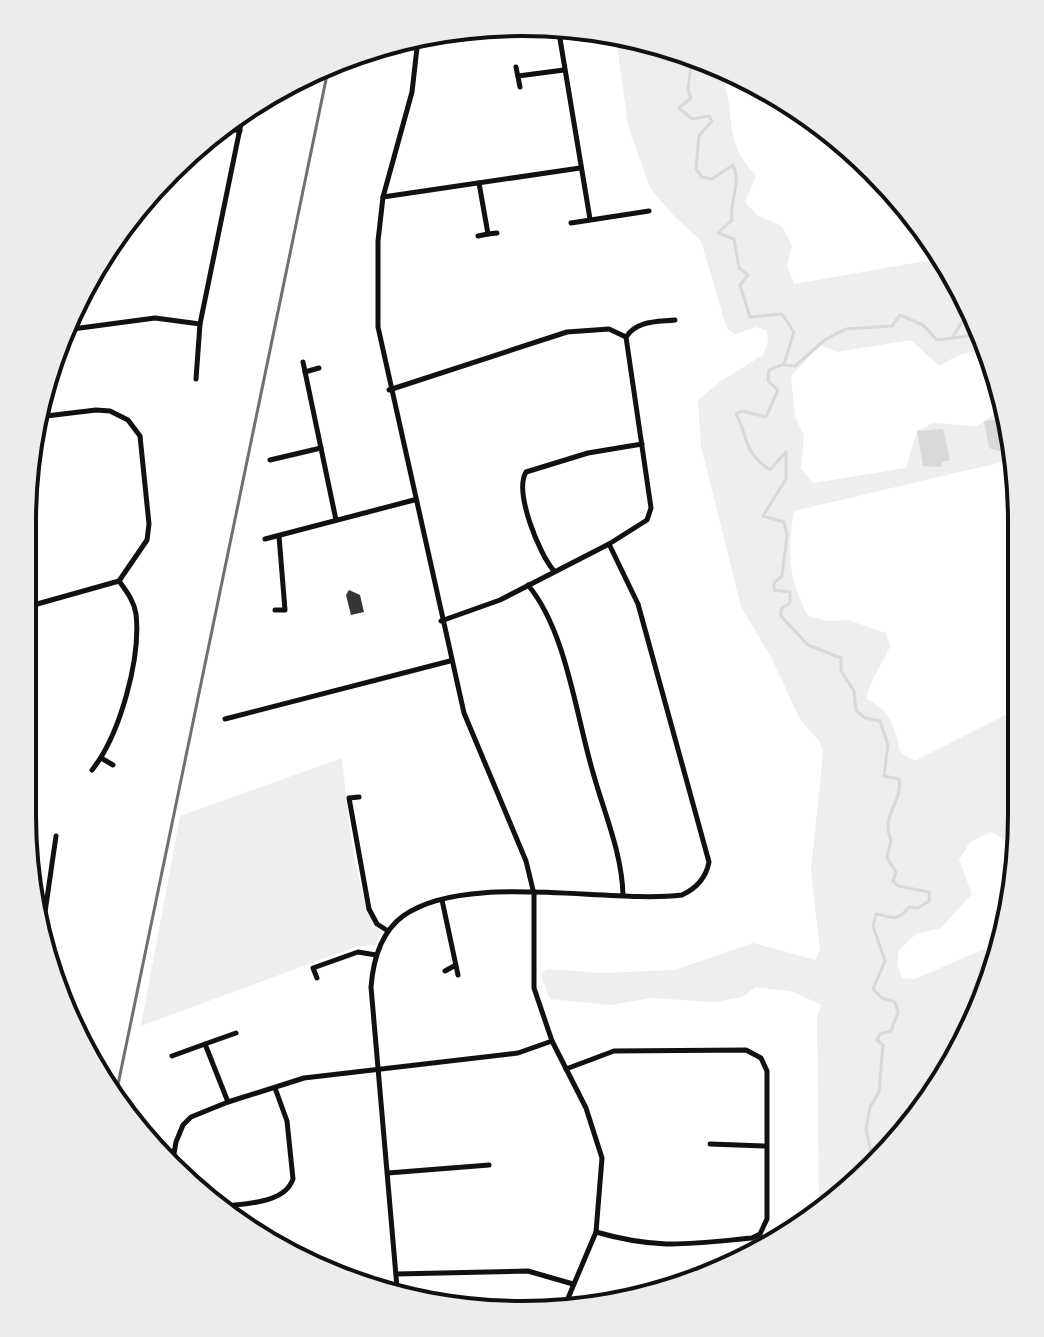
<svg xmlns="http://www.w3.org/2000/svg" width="1044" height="1337" font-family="Lato,sans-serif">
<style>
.green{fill:#eee}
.water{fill:#d9d9d9}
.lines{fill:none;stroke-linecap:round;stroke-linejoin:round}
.stream{stroke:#d9d9d9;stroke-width:3}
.building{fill:#353535}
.minor{stroke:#111;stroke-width:5}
.rail{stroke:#707070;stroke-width:3}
.rim{fill:none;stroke:#111;stroke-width:4}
</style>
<rect width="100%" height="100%" fill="#fff"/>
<g class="green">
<path d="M 616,37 L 651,39 L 720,73 C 739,112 719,138 756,175 L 745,202 L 757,215 L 782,226 L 792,246 L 787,267 L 794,284 L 943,258 L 955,272 L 977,320 L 971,326 L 979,324 L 993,357 C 972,346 958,355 939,366 L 911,340 L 837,352 L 820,345 L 791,376 L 795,417 L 804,435 L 801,468 L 813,483 L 906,468 L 917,431 L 933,423 L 977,426 L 994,414 L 1007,417 L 1015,459 L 794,511 C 787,554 788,577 808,616 L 828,621 L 848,620 L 886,633 L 890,646 C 884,663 868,681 867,699 C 891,711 895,727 900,752 L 915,761 L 1013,711 L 1016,715 L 1014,846 L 992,832 L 970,842 L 959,860 L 972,894 L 941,928 L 916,934 L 899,950 L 897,964 L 902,978 L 915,979 L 1000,942 L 937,1093 L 875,1169 L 819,1212 L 817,1018 L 821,1005 L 794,992 L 756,987 L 742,997 L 715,1002 L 651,998 L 611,1005 L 550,999 L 540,974 L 548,969 L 601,973 L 675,970 L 753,943 L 815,960 L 820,949 L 811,871 L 823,753 L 820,742 L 800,719 L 771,657 L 741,607 L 701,446 L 698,400 L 721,381 L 763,355 L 768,342 L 767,331 L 756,327 L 736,334 L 727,329 L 701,241 L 673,215 L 650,188 L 628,126 Z"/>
<path d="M 342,758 C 347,801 354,901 381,932 L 376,945 L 355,947 L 141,1026 L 180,816 Z"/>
</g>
<g class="water">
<path d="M 1007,419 L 1013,448 L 998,451 L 989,448 L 984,421 Z"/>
<path d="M 943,429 L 950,460 L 942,462 L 942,467 L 923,466 L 917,431 Z"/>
</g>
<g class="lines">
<g class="stream">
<path d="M 664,46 L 676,59 L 691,65 L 688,90 L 691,98 L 679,108 L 692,119 L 709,116 L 712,121 L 699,136 L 696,169 L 702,177 L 712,179 L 733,165 C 742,184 729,200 732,220 L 718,233 L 734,239 L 739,268 L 748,275 L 740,285 L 750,317 L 782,314 L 794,332 L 784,364 L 769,370 L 768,381 L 778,390 L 766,417 L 742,411 L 736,414 C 750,440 741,449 770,470 L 786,452 L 786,479 L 763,516 L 784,522 L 787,535 L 782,576 L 774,583 L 774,590 L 790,592 L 790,603 L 781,609 L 781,616 L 808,645 L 841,658 L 841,671 L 854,691 L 856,710 L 865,718 L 880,721 L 888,745 L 884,776 L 899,779 C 903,802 880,816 891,840 L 887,858 L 896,872 L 893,881 L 898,886 L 929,892 L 929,901 L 918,908 L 909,907 C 896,923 893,917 876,914 L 873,926 L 885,961 L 873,989 L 882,998 L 895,1002 L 898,1012 L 891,1031 L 880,1034 L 877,1040 L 883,1045 L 879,1092 L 870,1107 L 866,1129 L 872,1157 L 879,1164"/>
<path d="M 971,308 L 952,338 L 983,334"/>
<path d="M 784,365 L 795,366 L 826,339 L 846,329 L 892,326 L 900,315 L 923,325 L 937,340 L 952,338"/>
</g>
</g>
<path class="building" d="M 349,590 L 360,595 L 364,612 L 351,615 L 346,595 Z"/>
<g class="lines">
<g class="minor">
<path d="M 559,33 L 590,219"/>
<path d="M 418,39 L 412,92 L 383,197 L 378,241 L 378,327 L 464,713 L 526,861 L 534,894 L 534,988 L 552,1041 L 586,1108 L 602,1158 L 596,1232 L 563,1310"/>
<path d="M 516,67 L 520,87"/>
<path d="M 518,76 L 564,70"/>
<path d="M 227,128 L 240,131"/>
<path d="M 479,183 L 488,234 L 497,233"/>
<path d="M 383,197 L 580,168"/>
<path d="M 571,223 L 649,211"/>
<path d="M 478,236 L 488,234"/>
<path d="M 65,330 L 155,318 L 200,324 L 243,114"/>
<path d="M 626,337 C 637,320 657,322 675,320"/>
<path d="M 303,362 L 336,520"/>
<path d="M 305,372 L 319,368"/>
<path d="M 196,379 L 200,324"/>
<path d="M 389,390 L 567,332 L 609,329 L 626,337 L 651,508 L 647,520 L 609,544 L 500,600 L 441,621"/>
<path d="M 270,460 L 321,448"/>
<path d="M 265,539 L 414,500"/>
<path d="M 554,571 C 539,554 514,492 526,472 L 588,453 L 642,444"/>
<path d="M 528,585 C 567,632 576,717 594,776 C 605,815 622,854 623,895"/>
<path d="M 23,608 L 119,581 L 147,540 L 149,524 L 140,436 L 128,420 L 110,411 L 96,410 L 38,417"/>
<path d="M 275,610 L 285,610 L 279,536"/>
<path d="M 225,719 L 450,661"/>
<path d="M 101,758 L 113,765"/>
<path d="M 92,770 C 120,735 141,658 136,614 C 134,601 127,592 119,581"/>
<path d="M 359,797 L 349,798 L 369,909 L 377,924 L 388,931"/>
<path d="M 442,900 L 458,975"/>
<path d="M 40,947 L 56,836"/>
<path d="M 445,971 L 454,966"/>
<path d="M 317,978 L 313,968 L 358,952 L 376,955"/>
<path d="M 205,1044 L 236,1033"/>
<path d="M 172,1056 L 205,1044 L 228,1102"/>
<path d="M 566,1069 L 614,1051 L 746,1050 L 761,1058 L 767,1071 L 767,1219 L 760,1234 L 752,1238 C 689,1244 658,1250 596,1232"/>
<path d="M 710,1144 L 765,1146"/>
<path d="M 171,1171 L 176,1142 L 183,1125 L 191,1117 L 228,1102 L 304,1078 L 518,1053 L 552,1041"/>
<path d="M 388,1173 L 489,1165"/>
<path d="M 219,1207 C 243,1203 284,1205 293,1179 L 287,1121 L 275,1088"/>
<path d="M 396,1274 L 528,1271 L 573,1284"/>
<path d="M 398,1299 L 371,987 C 373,961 380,933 403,916 C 465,871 607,904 682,895 C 697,888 706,878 709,862 L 638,604 L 609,544"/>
</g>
<path class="rail" d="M 115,1099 L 328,70"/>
</g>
<path d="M0 0H1044V1337H0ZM522 36H522A486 486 0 0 1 1008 522V815A486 486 0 0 1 522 1301H522A486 486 0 0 1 36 815V522A486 486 0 0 1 522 36Z" fill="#ececec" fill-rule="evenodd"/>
<path class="rim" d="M522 36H522A486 486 0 0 1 1008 522V815A486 486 0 0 1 522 1301H522A486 486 0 0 1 36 815V522A486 486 0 0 1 522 36Z"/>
</svg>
